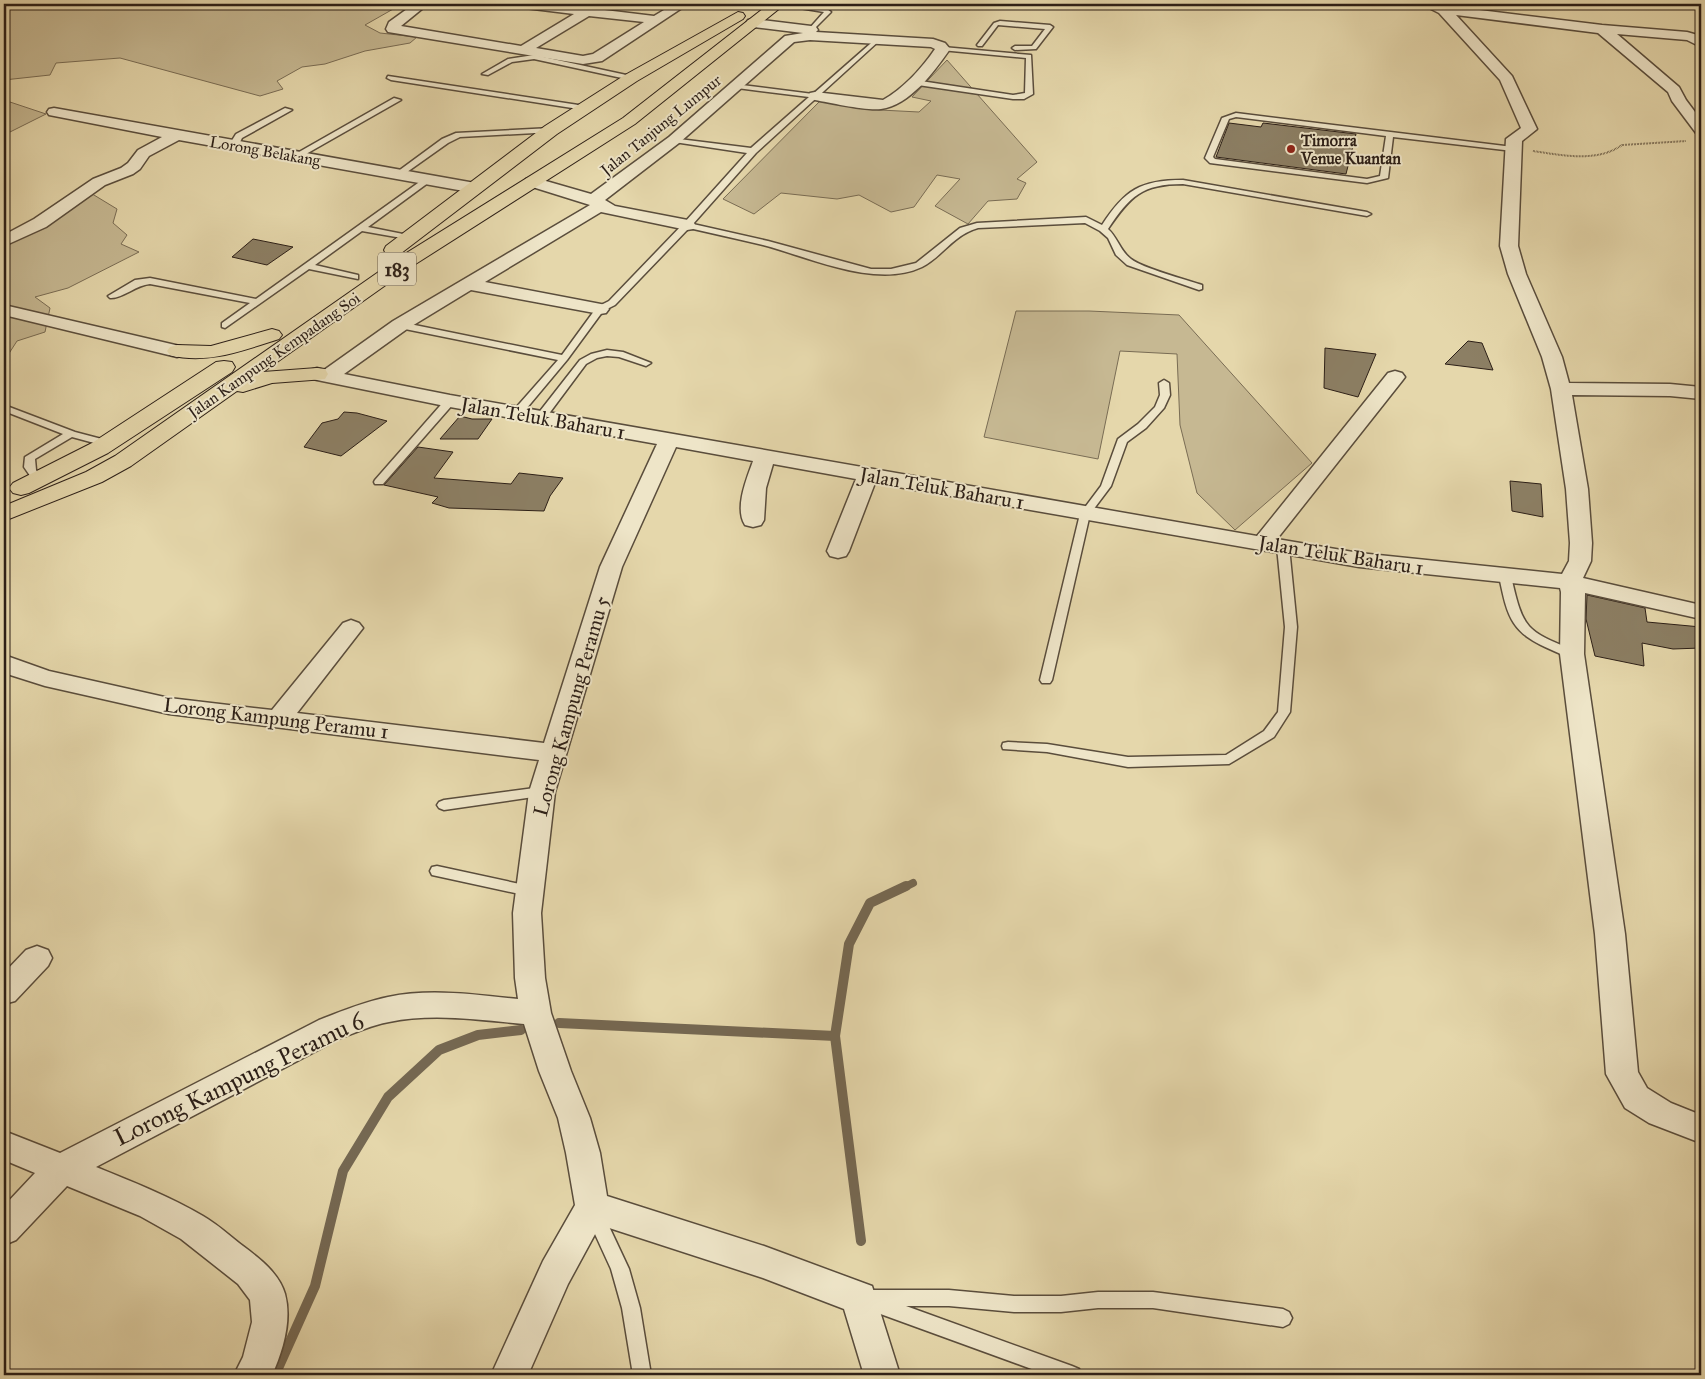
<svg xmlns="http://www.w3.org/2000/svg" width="1705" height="1379" font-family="'IM FELL Great Primer',serif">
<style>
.green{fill:#c6b892;stroke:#796c54}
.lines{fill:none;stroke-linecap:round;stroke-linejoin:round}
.stream-far1{stroke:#756852;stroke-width:8}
.stream{stroke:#756852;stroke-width:10}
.building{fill:#8c7f64;stroke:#2c1f17}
.service-casing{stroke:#5a4d3c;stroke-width:3}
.minor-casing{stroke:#5a4d3c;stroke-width:3}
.trunk-casing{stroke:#2c1f17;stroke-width:2}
.path{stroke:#2c1f17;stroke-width:2;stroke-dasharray:0.5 1;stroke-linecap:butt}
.service{fill:#eee5c8;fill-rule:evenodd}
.minor{fill:#eee5c8;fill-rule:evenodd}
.trunk{fill:#e5d7ab;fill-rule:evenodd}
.poi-dot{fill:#8f2418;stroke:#eee5c8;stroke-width:2}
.labels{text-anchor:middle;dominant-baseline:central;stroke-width:4;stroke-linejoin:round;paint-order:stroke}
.far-street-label{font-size:16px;fill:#2c1f17;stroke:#eee5c8}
.far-poi-label{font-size:16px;font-weight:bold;fill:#2c1f17;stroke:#eee5c8;text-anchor:start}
.shield{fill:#eee5c8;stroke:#665a4c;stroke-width:1}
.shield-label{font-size:19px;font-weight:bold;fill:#2c1f17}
.street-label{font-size:20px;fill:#2c1f17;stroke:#eee5c8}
.near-street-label{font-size:24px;fill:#2c1f17;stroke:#eee5c8}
</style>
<rect width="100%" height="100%" fill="#e5d7ab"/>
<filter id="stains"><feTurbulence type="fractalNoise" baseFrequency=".004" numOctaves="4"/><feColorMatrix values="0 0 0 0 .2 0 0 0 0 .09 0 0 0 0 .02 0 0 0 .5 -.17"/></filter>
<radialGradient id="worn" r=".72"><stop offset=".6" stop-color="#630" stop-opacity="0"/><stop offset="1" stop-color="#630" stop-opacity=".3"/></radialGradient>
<g class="green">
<path d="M 4,4 L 402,4 L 365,25 L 380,33 L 417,37 L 410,43 L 365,51 L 325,64 L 302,67 L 277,81 L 283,89 L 260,96 L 120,58 L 56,63 L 50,75 L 4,80 Z"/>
<path d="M 947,60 L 1037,162 L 1017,179 L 1026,183 L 1017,199 L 988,201 L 968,224 L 935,206 L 960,179 L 937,175 L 914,207 L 891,212 L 859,195 L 837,199 L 781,193 L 754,214 L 723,199 L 820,101 L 880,110 L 919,112 L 931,101 L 912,97 Z"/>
<path d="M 4,100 L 46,114 L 4,135 Z"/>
<path d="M 89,192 L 117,209 L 113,223 L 127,235 L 121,244 L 139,252 L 68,288 L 35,297 L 50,308 L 45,332 L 17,341 L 8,355 L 4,356 L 4,244 Z"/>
<path d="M 1016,311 L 1089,311 L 1179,315 L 1312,463 L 1235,530 L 1197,493 L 1180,425 L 1177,354 L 1120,351 L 1098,459 L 984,437 Z"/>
</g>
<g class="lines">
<path class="stream-far1" d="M 903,888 L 913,883"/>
<g class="stream">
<path d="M 559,1023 L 835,1036"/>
<path d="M 861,1241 L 835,1036 L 849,944 L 870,903 L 906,886"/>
<path d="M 275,1375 L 315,1286 L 343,1171 L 388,1097 L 439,1050 L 478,1035 L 521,1030"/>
</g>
</g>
<g class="building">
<path d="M 1229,123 L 1261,127 L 1263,123 L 1356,134 L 1346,174 L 1216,157 Z"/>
<path d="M 253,239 L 293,247 L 267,265 L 232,257 Z"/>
<path d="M 1468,341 L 1482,343 L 1493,370 L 1445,364 Z"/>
<path d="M 1325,348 L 1376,354 L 1358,397 L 1324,388 Z"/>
<path d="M 344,412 L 357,413 L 387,421 L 341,456 L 304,447 L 322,423 L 338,419 Z"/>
<path d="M 460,416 L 472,419 L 492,419 L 478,439 L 440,439 Z"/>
<path d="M 418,447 L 453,452 L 434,478 L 511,484 L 519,473 L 563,478 L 550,496 L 544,511 L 449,508 L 432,503 L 438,497 L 384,485 Z"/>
<path d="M 1510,481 L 1541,484 L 1543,517 L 1512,511 Z"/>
<path d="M 1587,595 L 1645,608 L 1647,622 L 1701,627 L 1701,648 L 1673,649 L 1642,643 L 1644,666 L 1595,656 L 1586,619 Z"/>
</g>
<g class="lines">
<defs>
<g id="service">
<path d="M 597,4 L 605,4 L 590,12 L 585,11 Z"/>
<path d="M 775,4 C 786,3 824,4 831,12 L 811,32 L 808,30 L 824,12 Z"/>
<path d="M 1000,21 L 1050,25 L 1053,27 L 1036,49 L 1015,50 L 1012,48 L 1015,46 L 1032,46 L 1045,29 L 998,25 L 982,46 L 978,46 L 977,45 L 994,23 Z"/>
<path d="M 878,37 L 880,38 L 880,40 L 756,153 L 693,224 L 768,241 L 871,269 L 891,269 L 916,263 L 960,228 L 977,223 L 1086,217 L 1102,225 C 1125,190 1140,180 1183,180 L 1367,212 L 1371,214 L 1367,216 L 1183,184 C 1142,184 1130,196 1108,229 C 1118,238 1120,251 1131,259 C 1142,268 1187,280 1202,285 L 1202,289 L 1199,290 L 1127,265 L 1116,255 L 1108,238 L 1100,231 L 1085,223 L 978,228 C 953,235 942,257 922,267 C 876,289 809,257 763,245 C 739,239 714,234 689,228 L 615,305 L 603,311 L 567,360 L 521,415 L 517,416 L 512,413 L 513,411 L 558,360 L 400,328 L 395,325 L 400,322 L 562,355 L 597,307 L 609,301 L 684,223 L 747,153 L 674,142 L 671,142 L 671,138 L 751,148 L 809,97 L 737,88 L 734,88 L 734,84 L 813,94 Z"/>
<path d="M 943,47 L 1031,55 L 1033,94 L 1024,99 L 1013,99 L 911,84 L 910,82 L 914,80 L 1013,95 L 1025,93 L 1026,58 L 941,50 L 940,49 Z"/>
<path d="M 534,55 L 631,76 L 635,78 L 631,80 L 534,59 L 512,62 L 488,75 L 482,74 L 508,59 Z"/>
<path d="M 388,76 L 585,106 L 589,108 L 585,110 L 391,80 L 387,78 Z"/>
<path d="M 394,98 L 401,100 L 299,158 L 292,156 Z"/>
<path d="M 285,108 L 292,110 L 242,138 L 237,148 L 231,148 L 231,142 L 236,134 Z"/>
<path d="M 1236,113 L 1513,147 L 1517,149 L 1513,151 L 1393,137 L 1388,178 L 1367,183 L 1210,163 L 1205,158 L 1222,118 ZM 1236,117 L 1386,136 L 1380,176 L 1367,179 L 1215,159 L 1213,157 L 1229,119 Z"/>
<path d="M 551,128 L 555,130 L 554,132 L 460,137 L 448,143 L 400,177 L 393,175 L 442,139 L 456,133 Z"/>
<path d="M 425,178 L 432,180 L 368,227 L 413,236 L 413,240 L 362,231 L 315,265 L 358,275 L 358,279 L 309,269 L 225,328 L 222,327 L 222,323 L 250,303 L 150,284 C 136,285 122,299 110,298 L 108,296 L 135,280 L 150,278 L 256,299 Z"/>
<path d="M 607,350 L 623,352 L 651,363 L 646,366 L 619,357 L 607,356 L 597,358 L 586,364 L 545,419 L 537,419 L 537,415 L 580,360 L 591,354 Z"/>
<path d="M 1164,380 L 1169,383 L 1170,395 L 1164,408 L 1146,428 L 1127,442 L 1111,486 L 1090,514 L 1052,680 L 1050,683 L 1042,683 L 1040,680 L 1080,514 L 1101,486 L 1118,439 L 1138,424 L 1155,407 L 1160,395 L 1159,383 Z"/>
<path d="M 450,398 L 455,401 L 454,403 L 383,484 L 375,484 L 374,482 L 375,480 L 446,399 Z"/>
<path d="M 4,405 L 75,432 L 113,442 L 114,444 L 109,447 L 72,437 L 35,459 L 36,470 L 44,481 L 39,484 L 35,483 L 24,467 L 25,457 L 63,434 L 4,411 Z"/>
<path d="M 1283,544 L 1289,547 L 1297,627 L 1290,712 L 1274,737 L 1229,764 L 1128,767 L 1047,752 L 1003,749 L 1002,746 L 1003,743 L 1008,742 L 1047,744 L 1128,757 L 1226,755 L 1264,731 L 1278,712 L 1285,627 L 1277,547 Z"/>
<path d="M 1505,573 L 1511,576 C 1523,630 1526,631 1576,651 L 1578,654 L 1576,657 C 1569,659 1561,654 1554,651 C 1511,633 1508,619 1499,576 Z"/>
<path d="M 542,787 L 547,789 L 549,792 L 547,795 L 444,810 L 439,808 L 437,805 L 439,802 L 444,800 Z"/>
<path d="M 437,866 L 529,886 L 534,887 L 536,891 L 534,895 L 529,896 L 432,875 L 430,871 L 432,867 Z"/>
<path d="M 593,1202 L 599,1205 L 629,1269 L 640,1308 L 651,1375 L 633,1375 L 622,1308 L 611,1269 L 584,1210 L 587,1205 Z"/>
<path d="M 859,1290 L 949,1290 L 1014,1296 L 1061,1296 L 1098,1292 L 1153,1292 L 1283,1309 L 1289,1312 L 1292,1318 L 1289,1324 L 1283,1327 L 1153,1308 L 1098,1308 L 1061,1312 L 1014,1312 L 949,1306 L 906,1306 L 1072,1366 L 1079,1369 L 1081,1375 L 1048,1375 L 853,1304 L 850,1298 L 853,1292 Z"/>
</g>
<g id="minor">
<path d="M 414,4 L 428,4 L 401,26 L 521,46 L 574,14 L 525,8 L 520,7 L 519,4 L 555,4 L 654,16 L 674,4 L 688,4 L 602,61 L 583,64 L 388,32 L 386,29 L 389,22 ZM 589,16 L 644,22 L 593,54 L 583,56 L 536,48 Z"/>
<path d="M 1426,4 L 1442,4 L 1447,6 L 1602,25 L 1687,32 L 1701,36 L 1701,47 L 1687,40 L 1617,34 L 1679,87 L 1686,100 L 1701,120 L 1701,135 L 1696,133 L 1672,101 L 1668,92 L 1598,33 L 1456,15 L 1512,76 L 1537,129 L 1522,141 L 1518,246 L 1526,274 L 1562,357 L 1569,383 L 1670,384 L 1701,387 L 1701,399 L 1670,396 L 1572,395 L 1588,489 L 1592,543 L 1591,561 L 1583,578 L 1701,605 L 1701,619 L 1585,593 L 1584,654 L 1625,934 L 1638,1072 L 1647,1088 L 1671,1103 L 1701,1115 L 1701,1143 L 1649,1123 L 1625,1108 L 1606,1074 L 1595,934 L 1560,654 L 1561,592 L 1560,588 L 1359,567 L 875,483 L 849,551 L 846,556 L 838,558 L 830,556 L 827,551 L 856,479 L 773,464 L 766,488 L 764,520 L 761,525 L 753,527 L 745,525 C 734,508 747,478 753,461 L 676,447 L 622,567 L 555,792 L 541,913 L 545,978 L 551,1013 L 571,1071 L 590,1118 L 600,1153 L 607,1196 L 764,1246 L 872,1286 L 900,1375 L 864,1375 L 844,1309 L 763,1278 L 600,1225 L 568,1284 L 528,1375 L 491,1375 L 543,1261 L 575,1205 L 566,1153 L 558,1118 L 539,1071 L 524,1024 C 480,1020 433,1013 389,1022 C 372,1025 357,1032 341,1038 L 96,1167 C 133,1182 169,1196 203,1216 C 217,1224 230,1236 243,1246 C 259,1258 279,1273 285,1294 C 292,1320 283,1351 272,1375 L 234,1375 L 243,1357 L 252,1322 L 250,1300 L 238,1284 L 181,1239 L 140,1216 L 67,1186 L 16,1240 L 4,1245 L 4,1206 L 35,1173 L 4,1160 L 4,1131 L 60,1153 L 319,1020 C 342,1011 364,1002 388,997 C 431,988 476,995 518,999 L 515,978 L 513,913 L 529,792 L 539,760 L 169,714 L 45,686 L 4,673 L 4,655 L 49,671 L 169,698 L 272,710 L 343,623 L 351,620 L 359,623 L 363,628 L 297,713 L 544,743 L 600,567 L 657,444 L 450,407 L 317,380 L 310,378 L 307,374 L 310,370 L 317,368 L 324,370 L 393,321 L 590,205 L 526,185 L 524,182 L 526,179 L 532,177 L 591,194 L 669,137 L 785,36 L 803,33 L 753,27 L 748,26 L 746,23 L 748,20 L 753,19 L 811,26 L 816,27 L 818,30 L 816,32 L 933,39 L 945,43 L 950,49 C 934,72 910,105 881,109 C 867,111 831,103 815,100 L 810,99 L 808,96 L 810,93 L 815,92 L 883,100 C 904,88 922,68 935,49 L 931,47 L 810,40 L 794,42 L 679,143 L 605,200 L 615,206 L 693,221 L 695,225 L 693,229 L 687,230 L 601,212 L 485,282 L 606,305 L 609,309 L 606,313 L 600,314 L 471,290 L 407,329 L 344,374 L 450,395 L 1257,536 L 1388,373 L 1395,371 L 1402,373 L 1405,377 L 1402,381 L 1277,539 L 1359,553 L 1562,574 L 1569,561 L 1570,543 L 1566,489 L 1551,389 L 1542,357 L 1508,274 L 1500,246 L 1506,139 L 1521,128 L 1500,80 L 1439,13 L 1427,7 Z"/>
<path d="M 54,108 L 475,183 L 481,185 L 483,188 L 481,191 L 475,193 L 179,140 L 149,156 L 140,169 L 133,174 L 105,185 L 46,227 L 4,246 L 4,235 L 34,219 L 93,179 L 121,168 L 128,163 L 138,150 L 162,137 L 49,115 L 47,112 L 49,109 Z"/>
<path d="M 4,305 L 184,347 L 187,351 L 184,355 L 177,357 L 4,315 Z"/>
<path d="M 37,946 L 48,950 L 52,958 L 48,966 L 15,1001 L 4,1004 L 4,973 L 26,950 Z"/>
</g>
<g id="trunk">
<path d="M 769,4 L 785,4 L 635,124 L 414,265 L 263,372 L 317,368 L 325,369 L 328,374 L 325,379 L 272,383 L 243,392 L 237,391 L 131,466 L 102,482 L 4,521 L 4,506 L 86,472 L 115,456 L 400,257 L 623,118 Z"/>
<path d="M 738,12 L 743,13 L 745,16 L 743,19 L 637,81 L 557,134 L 400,254 L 393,256 L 386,254 L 384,250 L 386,246 L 545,126 L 625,75 Z"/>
<path d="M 272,329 L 279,331 L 282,335 L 279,339 C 244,350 207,365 170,355 L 167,351 L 170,347 L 177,345 L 211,346 Z"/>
<path d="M 224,361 L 232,362 L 235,367 L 232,372 L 108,453 L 29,493 L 21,495 L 13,493 L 9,488 L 13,483 L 92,443 L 216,362 Z"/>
</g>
</defs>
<use href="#service" class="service-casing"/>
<use href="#minor" class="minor-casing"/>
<use href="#trunk" class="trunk-casing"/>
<path class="path" d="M 1533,151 C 1561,155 1597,163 1622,145 L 1686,141"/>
<use href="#service" class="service"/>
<use href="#minor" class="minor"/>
<use href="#trunk" class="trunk"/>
</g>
<circle class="poi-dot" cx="1291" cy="149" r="5"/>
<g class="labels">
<g class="far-street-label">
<text transform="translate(661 125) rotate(-39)">Jalan Tanjung Lumpur</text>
<text transform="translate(265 151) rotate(10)">Lorong Belakang</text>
<text transform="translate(274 355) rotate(-35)">Jalan Kampung Kempadang Soi</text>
</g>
<g class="far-poi-label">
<text x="1301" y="140">Timorra<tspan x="1301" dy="18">Venue Kuantan</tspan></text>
</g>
<rect class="shield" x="378" y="252.5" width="38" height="33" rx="4"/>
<g class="shield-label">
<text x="397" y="269">183</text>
</g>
<g class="street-label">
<text transform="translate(543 418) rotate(10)">Jalan Teluk Baharu 1</text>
<text transform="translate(942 488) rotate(10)">Jalan Teluk Baharu 1</text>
<text transform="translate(1341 555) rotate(9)">Jalan Teluk Baharu 1</text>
<text transform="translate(571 706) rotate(-74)">Lorong Kampung Peramu 5</text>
<text transform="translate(276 718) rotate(7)">Lorong Kampung Peramu 1</text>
</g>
<g class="near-street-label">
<text transform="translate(239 1079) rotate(-26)">Lorong Kampung Peramu 6</text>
</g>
</g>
<rect width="1705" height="1379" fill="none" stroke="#e5d7ab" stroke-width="20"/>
<rect x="5" y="5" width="1695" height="1369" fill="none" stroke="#2c1f17" stroke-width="2.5"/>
<rect x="10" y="10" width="1685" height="1359" fill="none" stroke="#2c1f17"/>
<rect width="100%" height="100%" filter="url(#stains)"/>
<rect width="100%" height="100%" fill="url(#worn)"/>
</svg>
